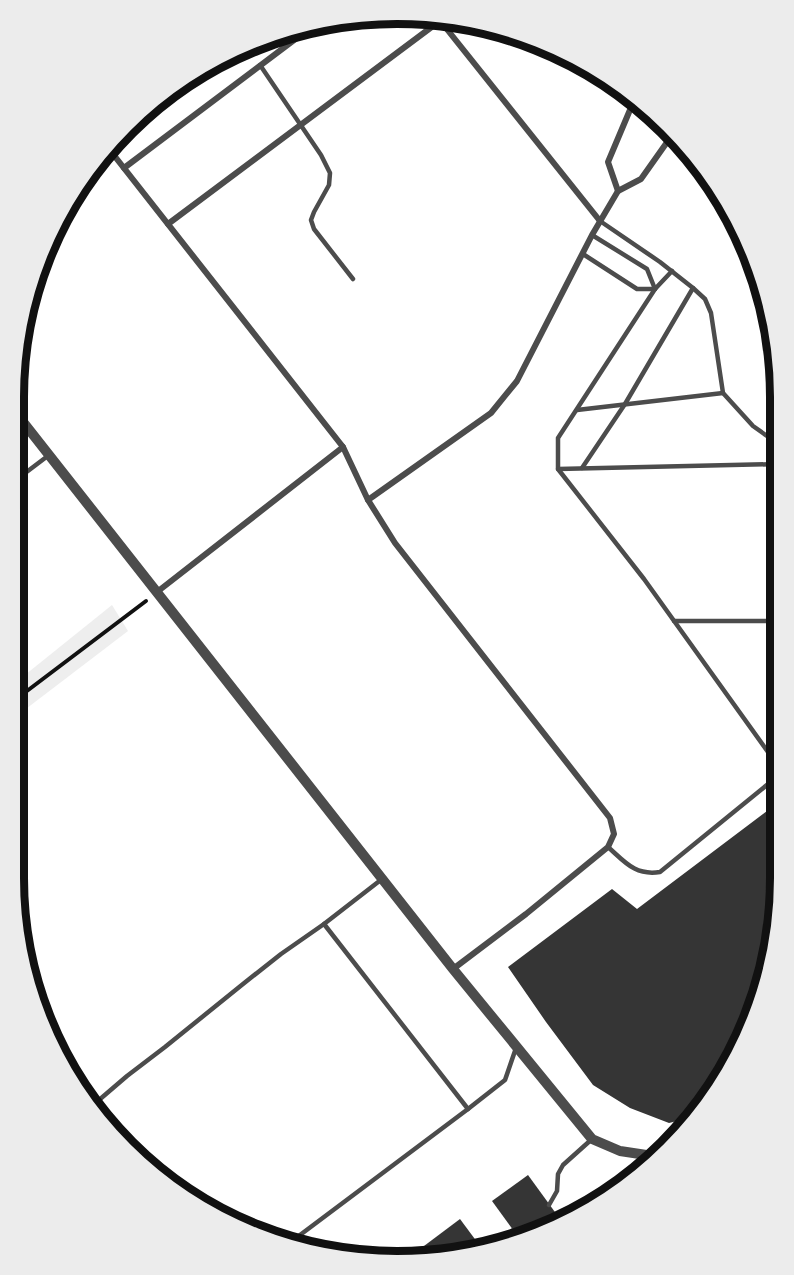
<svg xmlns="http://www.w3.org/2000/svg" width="794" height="1275" font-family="Raleway,sans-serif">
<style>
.green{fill:#eee}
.building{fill:#353535}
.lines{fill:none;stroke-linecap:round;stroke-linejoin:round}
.path{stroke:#111;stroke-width:4}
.service{stroke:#4c4c4c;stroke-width:4.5}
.minor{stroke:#4c4c4c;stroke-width:6}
.tertiary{stroke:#4c4c4c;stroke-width:10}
.rim{fill:none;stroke:#111;stroke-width:8}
</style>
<rect width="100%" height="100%" fill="#fff"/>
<path class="green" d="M 112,605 L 128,631 L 14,718 L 15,683 Z"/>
<g class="building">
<path d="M 775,805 L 778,808 L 777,928 L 751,1024 L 701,1112 L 697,1116 L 669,1123 L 630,1108 L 593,1085 L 546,1022 L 508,967 L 612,889 L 637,909 Z"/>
<path d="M 528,1175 L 560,1219 L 519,1238 L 492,1201 Z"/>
<path d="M 460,1219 L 483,1250 L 432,1257 L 424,1246 Z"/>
</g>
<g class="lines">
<path class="path" d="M 15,700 L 146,601"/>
<g class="service">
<path d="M 260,65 L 321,155 L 330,173 L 329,185 L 314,212 L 311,220 L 314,229 L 353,279"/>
<path d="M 600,221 L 660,262 L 693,288 L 705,299 L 711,313 L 723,393 L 753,426 L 767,436 L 779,439"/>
<path d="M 592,235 L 647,269 L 655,289"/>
<path d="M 583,254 L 637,289 L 655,289"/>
<path d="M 672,271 L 655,289 L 558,438 L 558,469 L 644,579 L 778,766"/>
<path d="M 577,410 L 723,393"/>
<path d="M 582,468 L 625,404 L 693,288"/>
<path d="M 558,469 L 779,464"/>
<path d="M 16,480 L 49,455"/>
<path d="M 674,621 L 779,621"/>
<path d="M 608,847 C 625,862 635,876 660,872 L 778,776"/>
<path d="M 92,1106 L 127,1076 L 165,1047 L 243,984 L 281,954 L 324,924 L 382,879"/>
<path d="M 468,1109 L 505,1080 L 516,1048"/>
<path d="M 549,1205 L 557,1191 L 558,1174 L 563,1165 L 592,1139"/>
<path d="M 288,1244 L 468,1109 L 324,924"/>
<path d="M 484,1250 L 513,1230"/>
</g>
<g class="minor">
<path d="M 442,23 L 600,221"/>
<path d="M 109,149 L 343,447 L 368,500 L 395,543 L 610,818 L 614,834 L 608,847 L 526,914 L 453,969"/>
<path d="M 124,168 L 306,31"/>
<path d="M 618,191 L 608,162 L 635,98"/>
<path d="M 168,224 L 437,23"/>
<path d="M 368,500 L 491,413 L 517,381 L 592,235 L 618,191 L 641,179 L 670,138"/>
<path d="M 157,592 L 343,447"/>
</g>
<path class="tertiary" d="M 16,413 L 453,969 L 592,1139 L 620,1151 L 653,1156"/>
</g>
<path d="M0 0H794V1275H0ZM397 24H397A373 373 0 0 1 770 397V878A373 373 0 0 1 397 1251H397A373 373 0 0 1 24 878V397A373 373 0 0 1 397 24Z" fill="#ececec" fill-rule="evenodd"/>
<path class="rim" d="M397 24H397A373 373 0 0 1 770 397V878A373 373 0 0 1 397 1251H397A373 373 0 0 1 24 878V397A373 373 0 0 1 397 24Z"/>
</svg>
